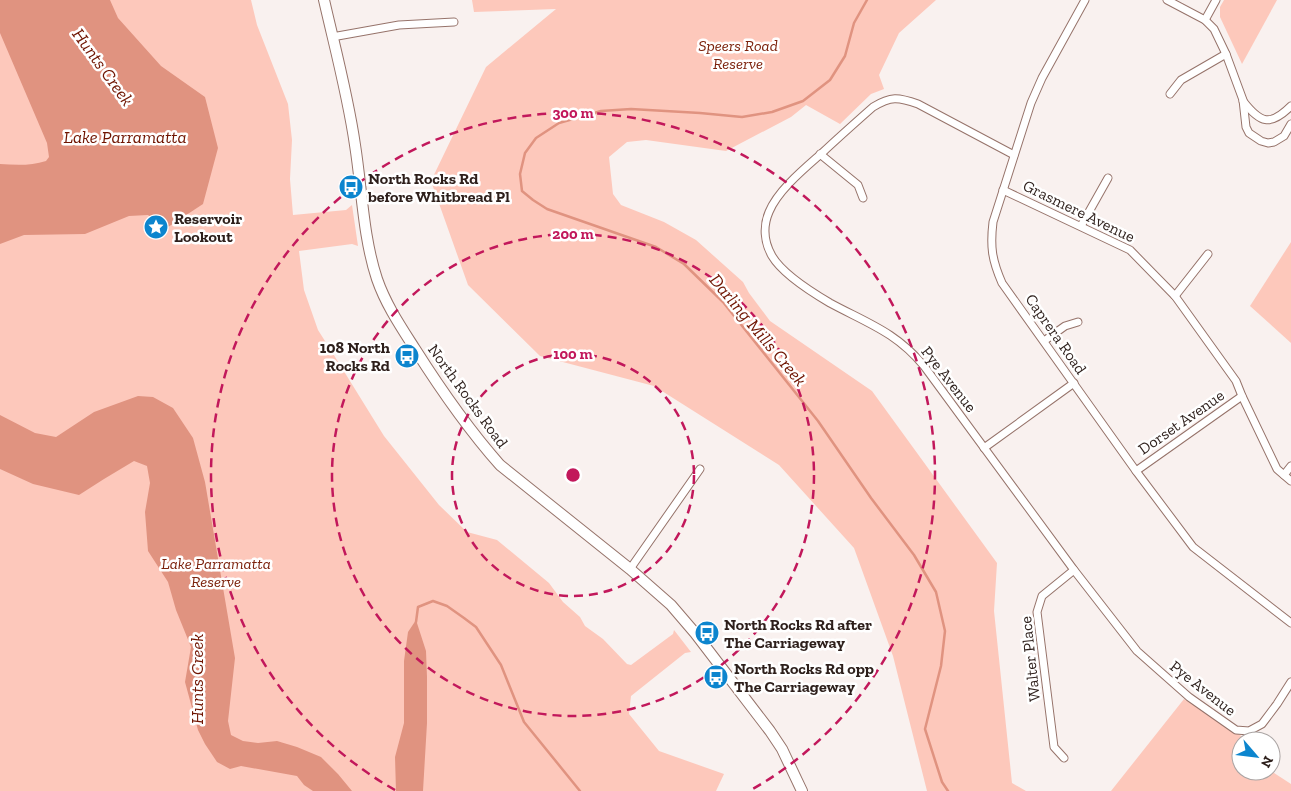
<svg xmlns="http://www.w3.org/2000/svg" width="1291" height="791" font-family="'Zilla Slab',serif">
<style>
.green{fill:#fdc8bb}
.water{fill:#e09380}
.lines{fill:none;stroke-linecap:round;stroke-linejoin:round}
.stream{stroke:#e09380;stroke-width:2.5}
.street-casing{stroke:#96736a;stroke-width:9}
.secondary-casing{stroke:#96736a;stroke-width:12}
.street{stroke:#fff;stroke-width:7}
.secondary{stroke:#fff;stroke-width:10}
.ring{fill:none;stroke:#c2185b;stroke-width:2.5;stroke-dasharray:9 6}
.labels{text-anchor:middle;dominant-baseline:central;stroke-width:5;stroke-linejoin:round;paint-order:stroke}
.park-label{font-size:16px;font-style:italic;fill:#7c220c;stroke:#fff}
.poi-label{font-size:16px;font-weight:bold;fill:#2d1f1b;stroke:#fff;text-anchor:start}
.street-label{font-size:16px;fill:#2d1f1b;stroke:#fff}
.water-label{font-size:18px;font-style:italic;fill:#6f1400;stroke:#fff}
.centre{fill:#c2185b;stroke:#fff;stroke-width:2.5}
.ring-label{font-size:15px;text-anchor:middle;font-weight:bold;fill:#c2185b;stroke:#fff;stroke-width:5;stroke-linejoin:round;paint-order:stroke}
</style>
<rect width="100%" height="100%" fill="#f9f1ef"/>
<g class="green">
<path d="M 0,0 L 251,0 L 257,25 L 288,104 L 292,140 L 290,179 L 293,215 L 346,210 L 352,205 L 358,246 L 352,244 L 299,251 L 304,290 L 318,330 L 332,352 L 384,436 L 439,505 L 467,532 L 497,540 L 549,583 L 563,602 L 580,617 L 585,626 L 603,639 L 627,664 L 631,665 L 673,634 L 674,630 L 691,652 L 685,653 L 631,696 L 629,714 L 659,751 L 724,774 L 716,791 L 0,791 Z"/>
<path d="M 472,0 L 936,0 L 899,33 L 879,75 L 884,89 L 871,94 L 840,124 L 806,105 L 791,117 L 726,151 L 646,140 L 627,142 L 609,157 L 613,194 L 621,205 L 664,222 L 696,240 L 743,282 L 749,293 L 770,321 L 872,391 L 997,563 L 994,611 L 1012,783 L 1026,791 L 927,791 L 893,656 L 854,548 L 779,465 L 654,386 L 540,356 L 468,285 L 431,181 L 486,67 L 556,9 L 474,12 Z"/>
<path d="M 1224,0 L 1277,0 L 1242,64 L 1220,17 L 1220,7 Z"/>
<path d="M 1291,242 L 1291,343 L 1250,306 Z"/>
<path d="M 1184,699 L 1246,739 L 1246,741 L 1241,741 L 1241,771 L 1271,771 L 1291,784 L 1291,791 L 1111,791 Z"/>
</g>
<g class="water">
<path d="M 0,0 L 110,0 L 118,18 L 161,66 L 205,97 L 218,148 L 203,204 L 165,229 L 148,215 L 129,216 L 85,234 L 24,235 L 0,244 L 0,164 C 15,165 31,166 46,161 L 49,157 L 47,143 L 0,33 Z"/>
<path d="M 138,396 L 153,397 L 173,408 L 193,438 L 205,482 L 235,658 L 228,721 L 231,735 L 243,741 L 258,743 L 277,741 L 297,747 L 321,757 L 338,774 L 352,791 L 313,791 L 304,785 L 297,776 L 241,766 L 230,769 L 217,762 L 205,744 L 198,730 L 185,682 L 191,647 L 176,610 L 168,582 L 148,551 L 145,512 L 150,483 L 147,466 L 134,461 L 104,479 L 79,495 L 33,484 L 0,469 L 0,415 L 35,433 L 56,437 L 94,412 Z"/>
<path d="M 416,620 L 426,651 L 427,677 L 427,723 L 423,791 L 396,791 L 395,757 L 404,723 L 404,661 L 408,632 Z"/>
</g>
<g class="lines">
<g class="stream">
<path d="M 867,0 L 854,23 L 845,56 L 830,80 L 803,101 L 772,112 L 742,117 L 700,113 L 631,109 L 601,111 L 559,123 L 536,138 L 525,153 L 520,174 L 522,191 L 533,200 L 547,209 L 656,247 L 684,264 L 723,302 L 818,421 L 871,498 L 914,555 L 936,592 L 945,631 L 941,666 L 925,729 L 942,782 L 948,791"/>
<path d="M 416,622 L 418,607 L 433,601 L 447,606 L 464,618 L 476,627 L 501,665 L 524,722 L 580,791"/>
</g>
<defs>
<g id="street">
<path d="M 1085,0 L 1042,78 L 1031,103 L 993,222 C 990,247 992,260 1002,283 L 1136,471 L 1193,547 L 1291,623"/>
<path d="M 1167,0 L 1205,20 L 1214,29 L 1226,54 L 1243,100 L 1246,127 L 1249,133 L 1261,141 L 1268,143 L 1274,142 L 1284,136 L 1291,124"/>
<path d="M 1205,20 L 1216,0"/>
<path d="M 332,37 L 399,25 L 454,22"/>
<path d="M 1170,94 L 1181,80 L 1226,54"/>
<path d="M 1243,101 C 1260,123 1270,127 1291,106"/>
<path d="M 820,154 L 858,185 L 863,198"/>
<path d="M 1014,155 L 918,104 C 898,97 891,96 873,107 C 856,122 839,137 822,153 C 805,168 778,190 769,212 C 763,226 764,242 772,256 C 782,273 813,293 830,303 C 867,323 896,332 924,366 L 1074,570 L 1137,651 L 1189,697 L 1236,730 L 1249,731 L 1262,724 L 1277,704 L 1291,682"/>
<path d="M 1003,190 L 1130,250 L 1175,296 L 1236,381 L 1242,396 L 1277,469 L 1291,481"/>
<path d="M 1081,226 L 1108,178"/>
<path d="M 1175,296 L 1208,254"/>
<path d="M 1044,341 L 1065,326 L 1078,322"/>
<path d="M 984,448 L 1074,383"/>
<path d="M 1136,471 L 1242,396"/>
<path d="M 1284,475 L 1291,466"/>
<path d="M 630,569 L 700,469"/>
<path d="M 1064,758 L 1054,747 L 1037,612 L 1042,596 L 1074,570"/>
</g>
<path id="secondary" d="M 324,0 C 335,48 348,96 355,145 C 362,189 363,237 377,279 C 386,305 401,327 415,349 C 441,390 468,429 500,465 L 630,569 L 671,605 L 695,633 L 770,731 L 782,749 L 802,791"/>
</defs>
<use href="#street" class="street-casing"/>
<use href="#secondary" class="secondary-casing"/>
<use href="#street" class="street"/>
<use href="#secondary" class="secondary"/>
</g>
<g class="ring">
<circle cx="573" cy="475" r="121"/>
<circle cx="573" cy="475" r="241"/>
<path d="M395 790A362 362 0 1 1 751 790"/>
</g>
<defs>
<symbol id="bus-disc" viewBox="-11 -11 22 22"><circle r="9.5" fill="#0c85ce" stroke="#fff"/><path d="M-5-6H5V4H4V6H2V4H-2V6H-4V4H-5ZM-3.5-4V0h7V-4ZM-3.5 1.2v1.5H-2V1.2ZM2 1.2v1.5H3.5V1.2Z" fill="#fff"/></symbol>
<symbol id="sight-disc" viewBox="-11 -11 22 22"><circle r="9.5" fill="#0c85ce" stroke="#fff"/><path d="M0-6L1.8-2.2L6-1.7L2.9 1.2L3.7 5.4L0 3.3L-3.7 5.4L-2.9 1.2L-6-1.7L-1.8-2.2Z" fill="#fff"/></symbol>
</defs>
<g fill-rule="evenodd">
<use href="#bus-disc" x="337" y="173" width="28" height="28"/>
<use href="#sight-disc" x="142" y="213" width="28" height="28"/>
<use href="#bus-disc" x="393" y="342" width="28" height="28"/>
<use href="#bus-disc" x="693" y="619" width="28" height="28"/>
<use href="#bus-disc" x="702" y="663" width="28" height="28"/>
</g>
<g class="labels">
<g class="park-label">
<text x="738" y="45">Speers Road<tspan x="738" dy="18">Reserve</tspan></text>
<text x="216" y="563">Lake Parramatta<tspan x="216" dy="18">Reserve</tspan></text>
</g>
<g class="poi-label">
<text x="368" y="178">North Rocks Rd<tspan x="368" dy="18">before Whitbread Pl</tspan></text>
<text x="174" y="218">Reservoir<tspan x="174" dy="18">Lookout</tspan></text>
<text x="390" y="347" text-anchor="end">108 North<tspan x="390" dy="18">Rocks Rd</tspan></text>
<text x="724" y="624">North Rocks Rd after<tspan x="724" dy="18">The Carriageway</tspan></text>
<text x="734" y="668">North Rocks Rd opp<tspan x="734" dy="18">The Carriageway</tspan></text>
</g>
<g class="street-label">
<text transform="translate(1079 211) rotate(26)">Grasmere Avenue</text>
<text transform="translate(1056 334) rotate(55)">Caprera Road</text>
<text transform="translate(949 379) rotate(52)">Pye Avenue</text>
<text transform="translate(468 396) rotate(54)">North Rocks Road</text>
<text transform="translate(1181 422) rotate(-35)">Dorset Avenue</text>
<text transform="translate(1030 659) rotate(-96)">Walter Place</text>
<text transform="translate(1203 688) rotate(38)">Pye Avenue</text>
</g>
<g class="water-label">
<text transform="translate(103 67) rotate(54)">Hunts Creek</text>
<text x="125" y="137">Lake Parramatta</text>
<text transform="translate(758 330) rotate(50)">Darling Mills Creek</text>
<text transform="translate(197 679) rotate(-90)">Hunts Creek</text>
</g>
</g>
<circle cx="573" cy="475" r="8" class="centre"/>
<g class="ring-label">
<text x="573" y="118">300 m</text>
<text x="573" y="239">200 m</text>
<text x="573" y="359">100 m</text>
</g>
<g transform="translate(1256 756) rotate(118)"><circle r="24" fill="#ffffff" stroke="#aba5a4"/>
<path d="M0-4L9 19L0 12L-9 19Z" fill="#0c85ce"/>
<text y="-8" font-size="14" font-weight="bold" text-anchor="middle" fill="#2d1f1b">N</text>
</g>
</svg>
